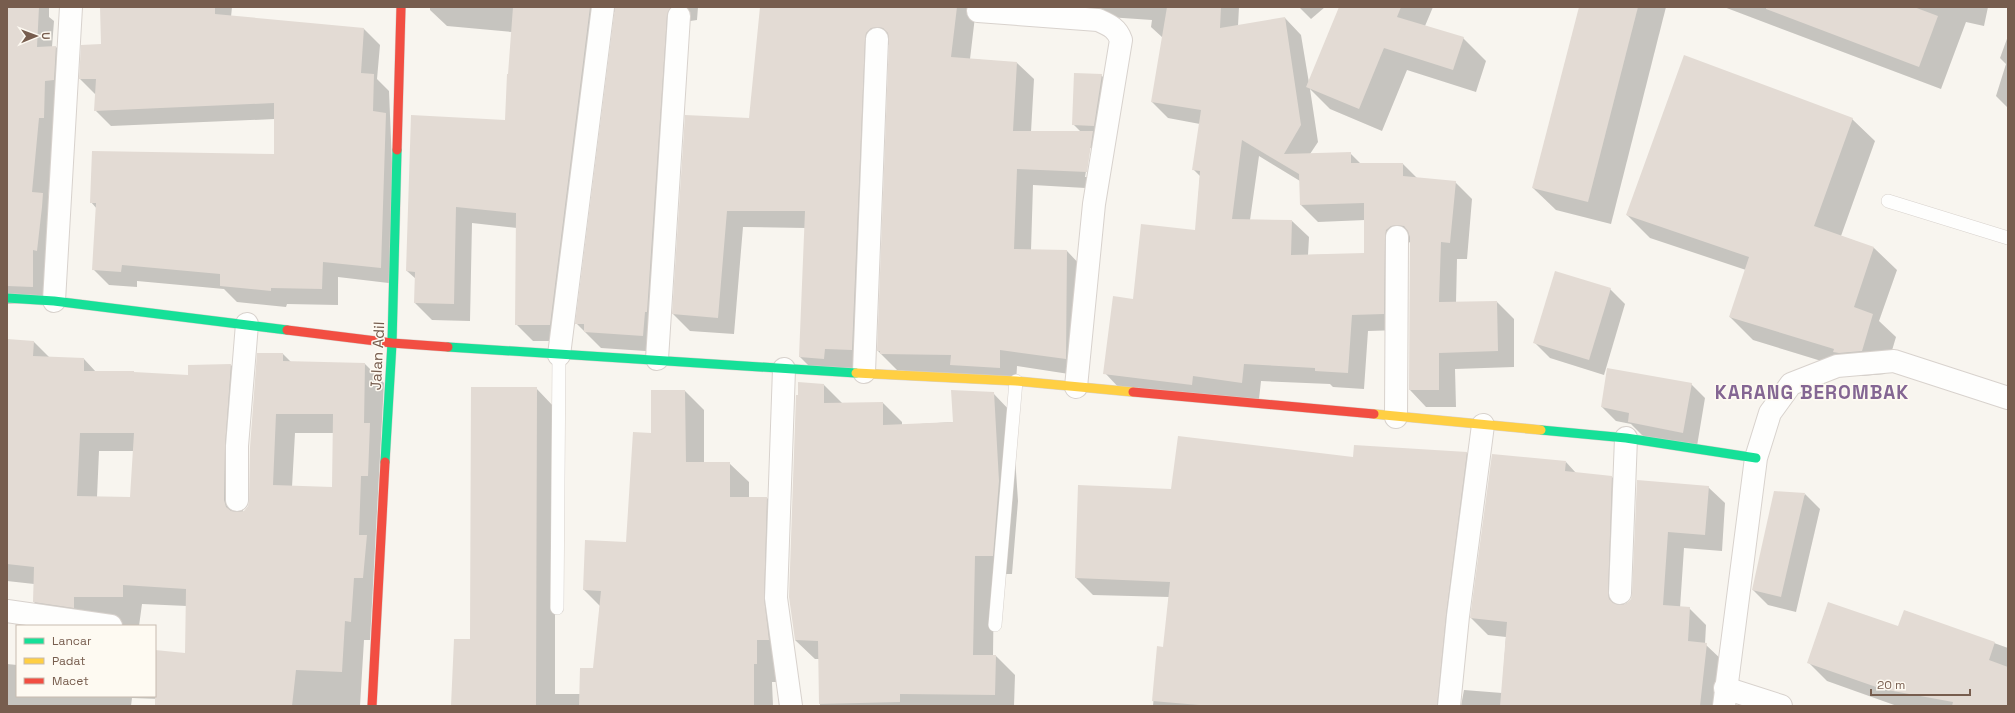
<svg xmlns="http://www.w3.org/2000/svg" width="2015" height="713" font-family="'Space Grotesk',sans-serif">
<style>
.shadow{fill:#0003;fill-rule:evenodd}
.building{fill:#e3dbd4;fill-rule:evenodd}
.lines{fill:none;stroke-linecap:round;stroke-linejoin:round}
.lane-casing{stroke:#d8d2cd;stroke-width:14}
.street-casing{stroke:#d8d2cd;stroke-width:24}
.fast-casing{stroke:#d8d1cb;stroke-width:10}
.slow-casing{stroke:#d8d1cb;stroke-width:10}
.jam-casing{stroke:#d8d1cb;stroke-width:10}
.lane{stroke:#fefefd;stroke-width:13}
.street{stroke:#fefefd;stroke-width:22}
.fast{stroke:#16e098;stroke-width:9}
.slow{stroke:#ffcf43;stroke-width:9}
.jam{stroke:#f24e42;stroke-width:9}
.labels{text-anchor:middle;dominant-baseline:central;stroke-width:3;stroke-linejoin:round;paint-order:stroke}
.street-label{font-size:15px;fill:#775d4e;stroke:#fefaf2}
.district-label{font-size:19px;font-weight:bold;letter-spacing:1px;fill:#846693;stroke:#fefaf2}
</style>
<rect width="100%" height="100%" fill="#f8f5ef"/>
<g class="shadow">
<path d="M 7,7 L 49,7 L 49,17 L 54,21 L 52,47 L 56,47 L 71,62 L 54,133 L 48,200 L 57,209 L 48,302 L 7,304 Z"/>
<path d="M 101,7 L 232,7 L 231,17 L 364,29 L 380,45 L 377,79 L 389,91 L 397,284 L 338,277 L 338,305 L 287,304 L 286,307 L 237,302 L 224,289 L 137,281 L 137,287 L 109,285 L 93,269 L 97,209 L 91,202 L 275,155 L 275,119 L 111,126 L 95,110 L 96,95 L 80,79 L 102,44 Z"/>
<path d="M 430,7 L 698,7 L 697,20 L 690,21 L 685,26 L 660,352 L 601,348 L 577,324 L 616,11 L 609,17 L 567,341 L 533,341 L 516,324 L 517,228 L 472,223 L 470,321 L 432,320 L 415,303 L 416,279 L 407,271 L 506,121 L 512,32 L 447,26 L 430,10 Z"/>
<path d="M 761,7 L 1239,7 L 1238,26 L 1285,18 L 1301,35 L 1309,83 L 1340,7 L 1433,7 L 1425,26 L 1463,38 L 1486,61 L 1476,92 L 1407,70 L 1382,131 L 1330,109 L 1310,89 L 1318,142 L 1310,154 L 1350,153 L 1361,164 L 1403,164 L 1417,178 L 1455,182 L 1472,199 L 1467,259 L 1457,259 L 1456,303 L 1497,302 L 1514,319 L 1514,367 L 1455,369 L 1456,407 L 1426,407 L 1410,390 L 1410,242 L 1403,247 L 1400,330 L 1368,331 L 1364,389 L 1333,387 L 1330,384 L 1261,381 L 1259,399 L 1121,390 L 1105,373 L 1134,300 L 1196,231 L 1200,176 L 1193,169 L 1200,124 L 1168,118 L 1152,102 L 1163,38 L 1151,27 L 1152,20 L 976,8 L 970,59 L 1017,63 L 1034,79 L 1031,132 L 1081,132 L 1073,124 L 1101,75 L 1116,90 L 1103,189 L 1033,185 L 1031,250 L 1067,251 L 1083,268 L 1082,376 L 1017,366 L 1016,384 L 897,370 L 878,351 L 890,44 L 888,45 L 869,366 L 817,374 L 800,357 L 806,228 L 743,227 L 734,334 L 690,331 L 673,314 L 750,119 ZM 1090,148 L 1092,148 L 1087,177 L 1085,177 ZM 1259,156 L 1300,181 L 1301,205 L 1318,222 L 1365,220 L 1365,254 L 1308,255 L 1309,237 L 1292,221 L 1250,220 Z"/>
<path d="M 1299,7 L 1325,7 L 1311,19 Z"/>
<path d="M 1580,7 L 1666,7 L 1611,224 L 1556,210 L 1533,188 Z"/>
<path d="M 1724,7 L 1988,7 L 1984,26 L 1966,22 L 1941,89 Z"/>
<path d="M 2008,36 L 2008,108 L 1996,96 L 2006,64 L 2000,58 Z"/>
<path d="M 1852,119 L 1875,141 L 1841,236 L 1874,248 L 1897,270 L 1879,321 L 1896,337 L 1885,374 L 1862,376 L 1854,371 L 1753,340 L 1730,317 L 1746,270 L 1650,238 L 1627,215 Z"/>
<path d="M 1610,289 L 1625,304 L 1604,375 L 1550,358 L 1535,343 Z"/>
<path d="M 7,340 L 34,342 L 50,358 L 84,359 L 96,372 L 189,376 L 231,365 L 250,384 L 243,464 L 243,513 L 249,506 L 283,354 L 291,362 L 365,364 L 384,383 L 370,640 L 364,640 L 360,706 L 159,706 L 159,699 L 132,698 L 131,706 L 7,706 L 7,664 L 17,665 L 17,696 L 155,696 L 155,651 L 186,654 L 187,606 L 142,604 L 139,626 L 90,626 L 53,621 L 34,602 L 34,584 L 7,581 ZM 295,433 L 334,433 L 333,488 L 292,487 ZM 99,451 L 134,451 L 131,498 L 97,497 Z"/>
<path d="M 1691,384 L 1705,398 L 1697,446 L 1643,436 L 1631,424 L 1616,421 L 1602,407 Z"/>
<path d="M 824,385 L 843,404 L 883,403 L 902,422 L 902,425 L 954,422 L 993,393 L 1012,413 L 1018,501 L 1012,574 L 994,574 L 993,656 L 996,656 L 1015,675 L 1014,706 L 820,706 L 819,659 L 815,659 L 795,640 L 799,396 Z"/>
<path d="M 536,388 L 555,408 L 555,694 L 580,694 L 594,669 L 600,606 L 584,590 L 627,543 L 652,435 L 652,391 L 685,391 L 704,410 L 704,463 L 729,463 L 749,482 L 749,498 L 767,498 L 786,517 L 776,659 L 776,682 L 772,682 L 773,706 L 452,706 L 471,640 Z"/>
<path d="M 1466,452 L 1483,469 L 1454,706 L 1153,706 L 1158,647 L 1164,648 L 1169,597 L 1093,595 L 1076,578 L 1079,486 L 1172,490 L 1353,458 Z"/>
<path d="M 1566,462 L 1576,473 L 1612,477 L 1628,494 L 1624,605 L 1632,600 L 1633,594 L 1638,482 L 1708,487 L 1725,503 L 1722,551 L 1684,548 L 1680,608 L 1689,608 L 1706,625 L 1705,644 L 1723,661 L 1718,706 L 1461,706 L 1464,690 L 1502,693 L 1506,637 L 1488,635 L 1471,618 Z"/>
<path d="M 1805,494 L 1820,509 L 1796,612 L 1768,605 L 1753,590 Z"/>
<path d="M 1905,611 L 2008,648 L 2008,706 L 1897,706 L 1827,681 L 1808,662 L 1899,627 Z"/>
</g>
<g class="building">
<path d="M 7,7 L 39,7 L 37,47 L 56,46 L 54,80 L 45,81 L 44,118 L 39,118 L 32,192 L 43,193 L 42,207 L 37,251 L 33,250 L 33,287 L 7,286 Z"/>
<path d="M 100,7 L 215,7 L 215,14 L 364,28 L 361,73 L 374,74 L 373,111 L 386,113 L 381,268 L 323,262 L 322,289 L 271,288 L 271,291 L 220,286 L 220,274 L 122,265 L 121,272 L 92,270 L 96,203 L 90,203 L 92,151 L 274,154 L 274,103 L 94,111 L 96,79 L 79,79 L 81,45 L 101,44 Z"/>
<path d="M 513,7 L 590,7 L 550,325 L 515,325 L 516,213 L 456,207 L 454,304 L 414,303 L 415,272 L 406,271 L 411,115 L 505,120 L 507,74 L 508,74 Z"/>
<path d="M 615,7 L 671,7 L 667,15 L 647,312 L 645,312 L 643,336 L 584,332 L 584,324 L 575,324 Z"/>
<path d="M 760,7 L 957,7 L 951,57 L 1017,62 L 1013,131 L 1093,131 L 1087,172 L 1017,169 L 1014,249 L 1067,250 L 1066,359 L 1000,350 L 1000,368 L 950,365 L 951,355 L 880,354 L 880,351 L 877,351 L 889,39 L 888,33 L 883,28 L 878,27 L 871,28 L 866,33 L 865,39 L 852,350 L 825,349 L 824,359 L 799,357 L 805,211 L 727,211 L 718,318 L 672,314 L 685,115 L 749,118 Z"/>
<path d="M 1167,7 L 1221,7 L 1220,28 L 1285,17 L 1301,125 L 1284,154 L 1351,152 L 1351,163 L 1403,163 L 1403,176 L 1456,181 L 1450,243 L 1441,242 L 1439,302 L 1497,301 L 1498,351 L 1439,353 L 1439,390 L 1409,390 L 1410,237 L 1408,231 L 1404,226 L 1397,225 L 1391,226 L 1386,230 L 1385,237 L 1384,314 L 1352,315 L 1348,373 L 1315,371 L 1315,368 L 1244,364 L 1242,383 L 1193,376 L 1192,385 L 1103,374 L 1113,296 L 1133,299 L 1141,224 L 1195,230 L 1200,171 L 1192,170 L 1201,110 L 1151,102 ZM 1242,140 L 1299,174 L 1300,205 L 1364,203 L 1364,253 L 1291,255 L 1292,220 L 1232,219 Z"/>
<path d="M 1339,7 L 1401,7 L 1397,17 L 1464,37 L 1453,70 L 1384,48 L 1359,109 L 1306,87 Z"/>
<path d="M 1579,7 L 1638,7 L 1588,202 L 1532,188 Z"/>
<path d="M 1766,7 L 1914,7 L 1938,16 L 1919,67 L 1766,9 Z"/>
<path d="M 1684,55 L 1853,118 L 1814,226 L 1874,247 L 1854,307 L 1873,314 L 1862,351 L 1839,353 L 1833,352 L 1834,349 L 1729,317 L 1749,257 L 1626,215 Z"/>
<path d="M 1074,73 L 1102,74 L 1094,126 L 1072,125 Z"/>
<path d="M 1555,271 L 1611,288 L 1589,360 L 1533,343 Z"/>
<path d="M 7,339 L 34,341 L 33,356 L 84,358 L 84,371 L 134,371 L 134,372 L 188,375 L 188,365 L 231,364 L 225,445 L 224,500 L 226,507 L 231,511 L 237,512 L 244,511 L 248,506 L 249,500 L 250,447 L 257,353 L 283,353 L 283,361 L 365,363 L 364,423 L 370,423 L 368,476 L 361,476 L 359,535 L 367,535 L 363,578 L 354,578 L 351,622 L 345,621 L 342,672 L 296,670 L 292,706 L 155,706 L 155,650 L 185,653 L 186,589 L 123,585 L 123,597 L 74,597 L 74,608 L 33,602 L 34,567 L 7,564 ZM 276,414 L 333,414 L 332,487 L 273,485 ZM 80,433 L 134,433 L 130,497 L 77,496 Z"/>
<path d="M 1607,368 L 1692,383 L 1683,433 L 1628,422 L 1629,413 L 1601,407 Z"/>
<path d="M 798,382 L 824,384 L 824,403 L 883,402 L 883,425 L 953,422 L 951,390 L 994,392 L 999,481 L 993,556 L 975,556 L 973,655 L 996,655 L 995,695 L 900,694 L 900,702 L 819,704 L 818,641 L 795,640 L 789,597 L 796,395 L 798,395 Z"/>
<path d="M 471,387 L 537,387 L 536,706 L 451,706 L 454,639 L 470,639 Z"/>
<path d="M 651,390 L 685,390 L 686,462 L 730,462 L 730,497 L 767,497 L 764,598 L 769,640 L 757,640 L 757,664 L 754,664 L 754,706 L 579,706 L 580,668 L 593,668 L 601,591 L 583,590 L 585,540 L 626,542 L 633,432 L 651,433 Z"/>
<path d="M 1178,436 L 1353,457 L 1354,445 L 1467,452 L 1446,615 L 1437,706 L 1211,706 L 1152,701 L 1157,646 L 1163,647 L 1170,582 L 1075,578 L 1078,485 L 1171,489 Z"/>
<path d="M 1492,454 L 1566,461 L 1565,471 L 1612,476 L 1608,593 L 1609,599 L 1613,603 L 1619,605 L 1626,604 L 1631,599 L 1632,593 L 1637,480 L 1709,486 L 1705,535 L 1668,532 L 1663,605 L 1690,607 L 1688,641 L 1707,643 L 1700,706 L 1500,706 L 1507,622 L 1470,618 Z"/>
<path d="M 1774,491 L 1805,493 L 1781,597 L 1752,590 Z"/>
<path d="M 1828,602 L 1898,626 L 1904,610 L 1995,642 L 1989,660 L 2008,667 L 2008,706 L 1952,706 L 1953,702 L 1882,689 L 1807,663 Z"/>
</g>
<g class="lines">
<defs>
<g id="lane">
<path d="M 1888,201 L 2008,238"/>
<path d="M 557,608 L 559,355"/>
<path d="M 995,625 L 1016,381"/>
</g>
<g id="street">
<path d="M 978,11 L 1098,20 C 1109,25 1117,28 1121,40 L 1094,204 L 1076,387"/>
<path d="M 54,301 L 71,7"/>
<path d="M 559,355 L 603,7"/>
<path d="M 657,359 L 679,16"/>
<path d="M 784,369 L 776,598 L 791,706"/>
<path d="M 864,372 L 877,39"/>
<path d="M 1396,417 L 1397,237"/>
<path d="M 237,500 L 237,446 L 247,324"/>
<path d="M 1620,593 L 1626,438"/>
<path d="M 7,611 L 111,626"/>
<path d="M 1725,688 L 1781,706"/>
<path d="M 1449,706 L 1458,616 L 1483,425"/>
<path d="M 1724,706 L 1756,458 L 1770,413 L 1791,384 L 1837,366 L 1894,361 L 2008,398"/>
</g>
<g id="fast">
<path d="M 7,298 L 54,301 L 287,330"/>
<path d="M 448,347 L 856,373"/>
<path d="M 1541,430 L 1626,438 L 1756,458"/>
<path d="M 385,462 L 392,343 L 397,150"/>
</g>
<g id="slow">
<path d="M 856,373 L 1016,381 L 1133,392"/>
<path d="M 1374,414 L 1541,430"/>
</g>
<g id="jam">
<path d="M 397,150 L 401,7"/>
<path d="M 287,330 L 392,343 L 448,347"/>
<path d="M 1133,392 L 1374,414"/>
<path d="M 372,706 L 385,462"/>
</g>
</defs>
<use href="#lane" class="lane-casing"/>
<use href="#street" class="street-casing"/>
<use href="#fast" class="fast-casing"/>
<use href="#slow" class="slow-casing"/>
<use href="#jam" class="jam-casing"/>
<use href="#lane" class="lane"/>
<use href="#street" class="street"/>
<use href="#fast" class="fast"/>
<use href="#slow" class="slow"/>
<use href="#jam" class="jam"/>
</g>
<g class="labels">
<g class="street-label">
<text transform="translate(377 356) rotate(-87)">Jalan Adil</text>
</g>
<g class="district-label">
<text x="1812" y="392">KARANG BEROMBAK</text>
</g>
</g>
<rect width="2015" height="713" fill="none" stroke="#775d4e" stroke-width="16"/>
<rect x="16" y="625" width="140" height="72" fill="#fefaf2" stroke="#c8bbb0"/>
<rect x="24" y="638" width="20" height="6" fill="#16e098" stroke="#c8bbb0"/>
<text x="52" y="645" font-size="12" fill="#775d4e">Lancar</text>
<rect x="24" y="658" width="20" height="6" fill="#ffcf43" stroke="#c8bbb0"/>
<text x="52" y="665" font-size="12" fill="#775d4e">Padat</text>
<rect x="24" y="678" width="20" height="6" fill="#f24e42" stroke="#c8bbb0"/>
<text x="52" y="685" font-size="12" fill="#775d4e">Macet</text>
<g transform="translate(36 36) rotate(89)" stroke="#fefaf2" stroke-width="3" paint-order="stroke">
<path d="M0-3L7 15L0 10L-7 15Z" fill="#775d4e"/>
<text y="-6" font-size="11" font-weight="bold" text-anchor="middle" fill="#775d4e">U</text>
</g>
<path d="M1871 689v6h99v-6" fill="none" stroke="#775d4e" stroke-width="2"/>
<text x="1877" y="689" font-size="12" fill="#775d4e" stroke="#fefaf2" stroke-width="3" paint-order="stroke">20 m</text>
</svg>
